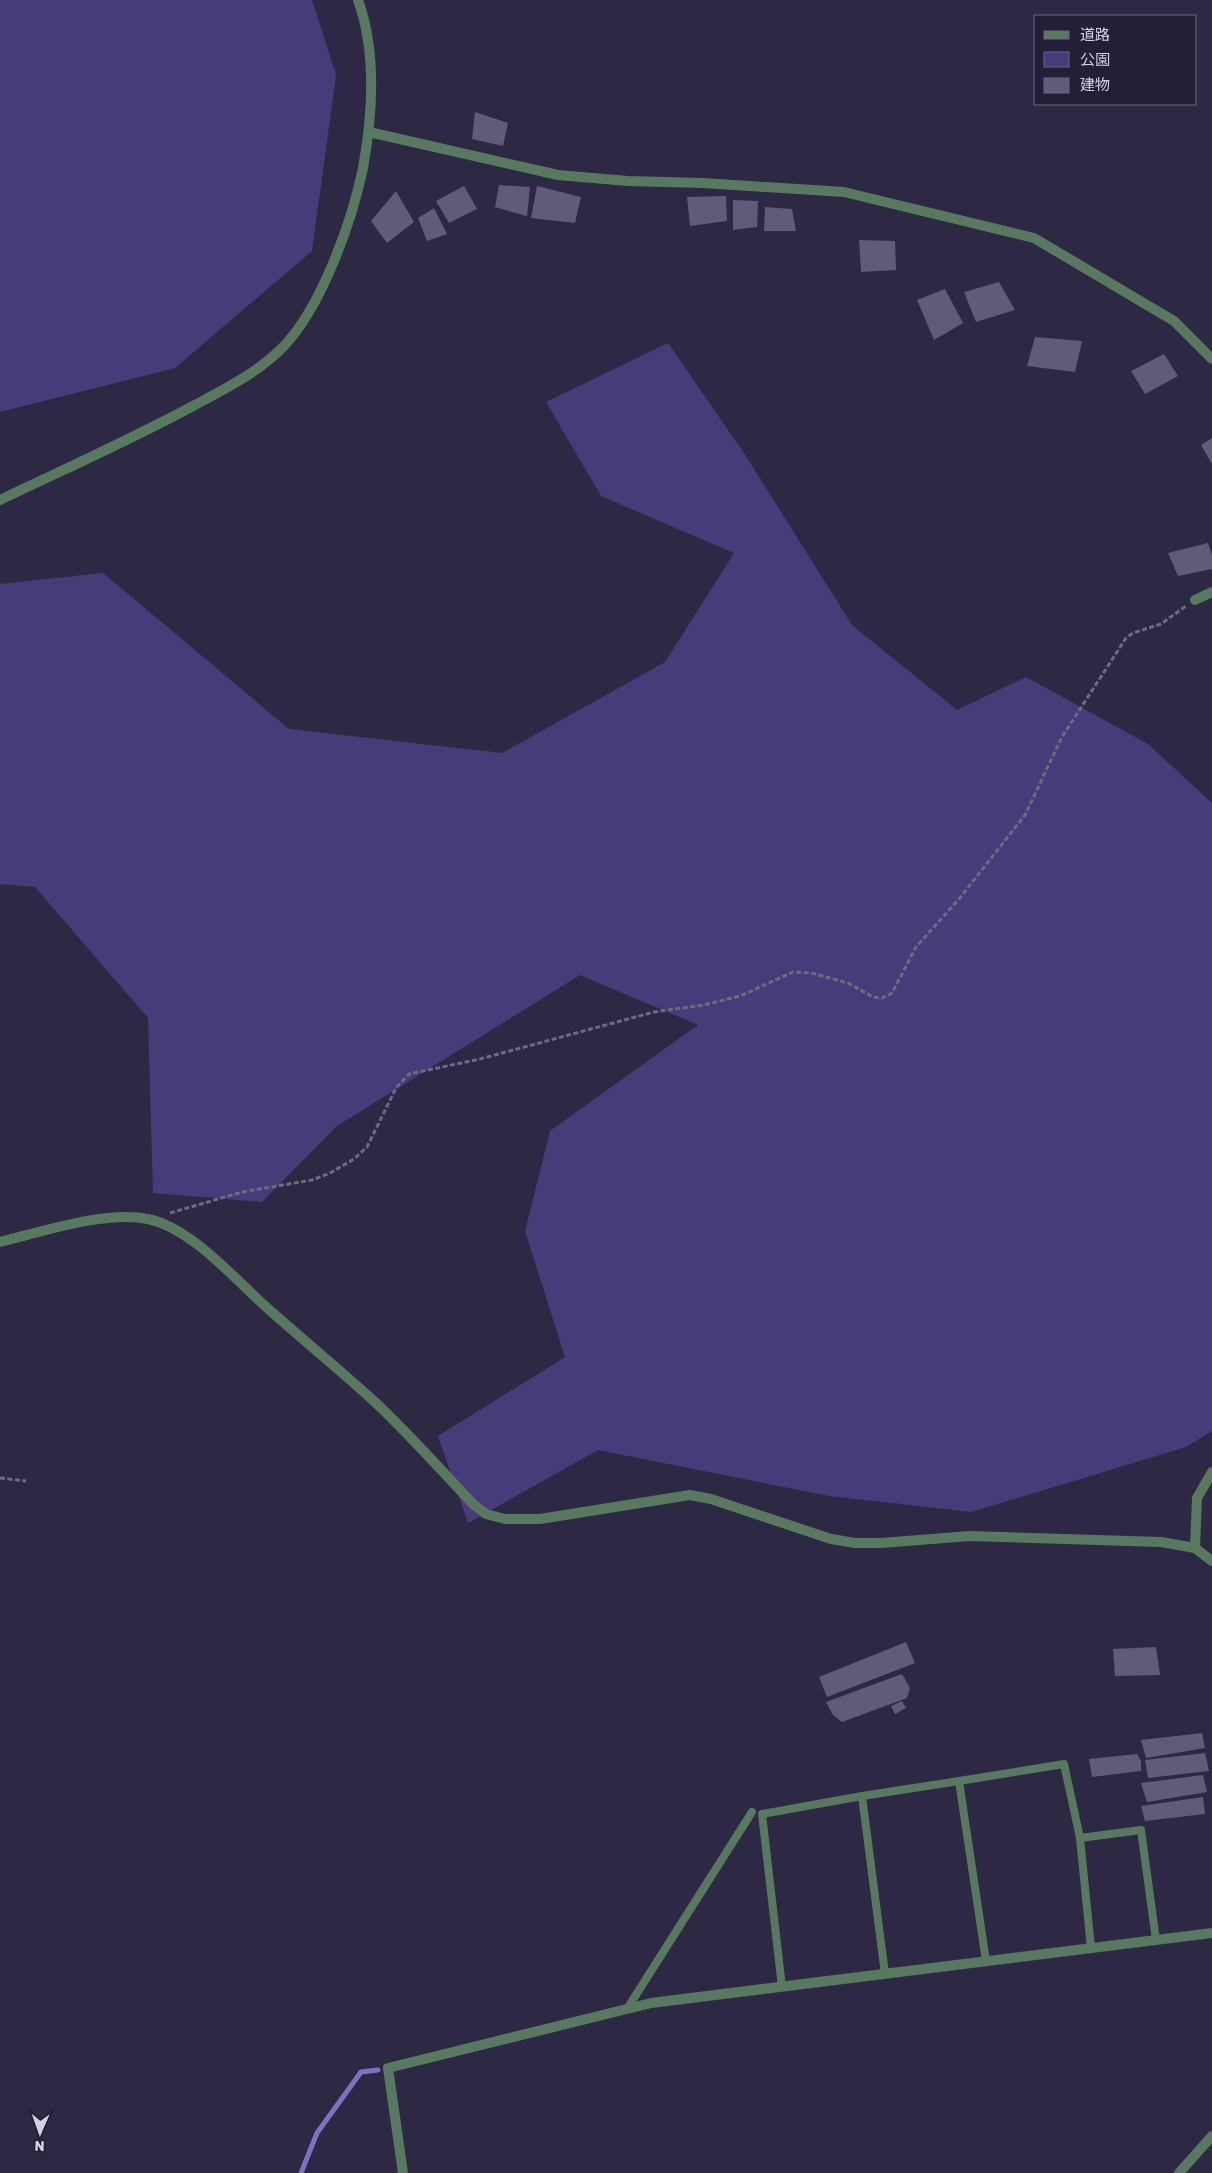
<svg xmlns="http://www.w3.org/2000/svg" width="1212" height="2173" font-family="Rubik,'Noto Sans JP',sans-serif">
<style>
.green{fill:#483b79}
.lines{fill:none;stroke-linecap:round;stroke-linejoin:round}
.stream{stroke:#7f71bf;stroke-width:5}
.building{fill:#5f5b79}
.path{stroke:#6d6a81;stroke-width:3;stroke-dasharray:5 2.5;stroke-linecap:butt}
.lane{stroke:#587860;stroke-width:8}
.street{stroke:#587860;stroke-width:10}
</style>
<rect width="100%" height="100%" fill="#2d2944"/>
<g class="green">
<path d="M 0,0 L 312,0 L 336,75 L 312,251 L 175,368 L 0,412 Z"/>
<path d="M 668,343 L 744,453 L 852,625 L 957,710 L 1026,677 L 1148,744 L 1212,803 L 1212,1431 L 1186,1447 L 971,1512 L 829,1496 L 598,1450 L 468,1523 L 438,1436 L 565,1357 L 525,1231 L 550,1131 L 698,1025 L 580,975 L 337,1126 L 262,1202 L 153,1193 L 148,1018 L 35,887 L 0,884 L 0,584 L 103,573 L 289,729 L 502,753 L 665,662 L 734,553 L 601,496 L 546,402 Z"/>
</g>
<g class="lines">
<path class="stream" d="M 301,2173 L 317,2133 L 361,2072 L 378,2070"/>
</g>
<g class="building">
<path d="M 475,112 L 508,123 L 503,146 L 472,139 Z"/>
<path d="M 499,185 L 530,187 L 527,216 L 495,207 Z"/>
<path d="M 464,186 L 477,209 L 449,223 L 436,201 Z"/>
<path d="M 537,186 L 581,197 L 575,223 L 531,218 Z"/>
<path d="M 396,191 L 414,222 L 387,243 L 371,221 Z"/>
<path d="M 726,196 L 727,221 L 690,226 L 687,197 Z"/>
<path d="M 733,200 L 758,201 L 757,227 L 733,230 Z"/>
<path d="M 765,207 L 792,209 L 796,231 L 764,231 Z"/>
<path d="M 434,208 L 447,234 L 427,241 L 418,218 Z"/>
<path d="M 859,240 L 895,241 L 896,270 L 861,272 Z"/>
<path d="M 999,282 L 1015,310 L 976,322 L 964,292 Z"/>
<path d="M 945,289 L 963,323 L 934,340 L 917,300 Z"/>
<path d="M 1035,337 L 1082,341 L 1075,372 L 1027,366 Z"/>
<path d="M 1164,354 L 1178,376 L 1145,394 L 1131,371 Z"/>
<path d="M 1212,438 L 1212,464 L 1201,445 Z"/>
<path d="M 1208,543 L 1212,556 L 1212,569 L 1178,576 L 1168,553 Z"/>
<path d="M 906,1642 L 915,1663 L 827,1697 L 819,1677 Z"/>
<path d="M 1156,1647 L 1160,1675 L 1115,1676 L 1113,1649 Z"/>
<path d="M 902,1674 L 910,1688 L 907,1698 L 842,1722 L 833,1715 L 826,1702 Z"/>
<path d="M 902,1701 L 906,1708 L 895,1714 L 891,1706 Z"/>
<path d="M 1202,1733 L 1205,1748 L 1146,1758 L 1141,1740 Z"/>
<path d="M 1205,1753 L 1209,1771 L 1148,1778 L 1145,1760 Z"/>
<path d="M 1137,1754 L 1141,1761 L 1141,1771 L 1092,1777 L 1089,1759 Z"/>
<path d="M 1203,1775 L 1207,1792 L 1147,1802 L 1141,1783 Z"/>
<path d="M 1203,1797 L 1205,1814 L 1145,1821 L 1141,1806 Z"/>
</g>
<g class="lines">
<g class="path">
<path d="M 170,1213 L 242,1192 L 312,1180 L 330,1173 L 354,1159 L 367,1147 L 396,1088 L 409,1074 L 480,1059 L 654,1012 L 704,1005 L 740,996 L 793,972 L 811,973 L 848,983 L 873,997 L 882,998 L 892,993 L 916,947 L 959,899 L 1025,815 L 1062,737 L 1126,638 L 1133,633 L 1161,624 L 1186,606"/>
<path d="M 0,1478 L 26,1481"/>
</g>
<g class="lane">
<path d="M 1080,1838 L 1091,1948"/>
<path d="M 986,1961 L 959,1781 L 1064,1764 L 1080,1838 L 1141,1830 L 1156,1940"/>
<path d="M 885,1974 L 862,1796 L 959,1781"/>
<path d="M 782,1987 L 762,1814 L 862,1796"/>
<path d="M 627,2009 L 752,1812"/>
</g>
<g class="street">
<path d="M 369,132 L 558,175 L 628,181 L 703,183 L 844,192 L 1034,238 L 1174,321 L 1212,359"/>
<path d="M 0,500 C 65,469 130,440 193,406 C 225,389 259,372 284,346 C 322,306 352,221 363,168 C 373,113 377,53 358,0"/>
<path d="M 1195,600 L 1212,592"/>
<path d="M 0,1242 C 41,1232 107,1210 148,1219 C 191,1228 234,1278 265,1306 C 302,1339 340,1370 376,1403 C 410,1435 441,1470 473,1504 L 486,1514 L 505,1519 L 540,1519 L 690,1495 L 711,1499 L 831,1539 L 855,1543 L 881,1543 L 970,1536 L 1161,1542 L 1195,1548 L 1212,1561"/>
<path d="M 1195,1548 L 1197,1498 L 1212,1472"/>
<path d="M 403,2173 L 388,2068 L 651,2003 L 1212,1933"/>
<path d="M 1179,2173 L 1212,2136"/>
</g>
</g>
<rect x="1034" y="15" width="162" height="90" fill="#241f39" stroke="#6a677d"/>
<rect x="1044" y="31" width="25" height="8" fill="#587860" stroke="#6a677d"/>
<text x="1080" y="40" font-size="15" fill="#d3d2e3">道路</text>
<rect x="1044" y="52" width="25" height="15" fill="#483b79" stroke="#6a677d"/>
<text x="1080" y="65" font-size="15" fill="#d3d2e3">公園</text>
<rect x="1044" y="78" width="25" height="15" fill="#5f5b79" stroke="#6a677d"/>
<text x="1080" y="90" font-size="15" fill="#d3d2e3">建物</text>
<g transform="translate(40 2133) rotate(182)" stroke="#241f39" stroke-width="4" paint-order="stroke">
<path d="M0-4L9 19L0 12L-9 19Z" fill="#d3d2e3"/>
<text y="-8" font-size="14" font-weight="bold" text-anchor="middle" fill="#d3d2e3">N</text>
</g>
</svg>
